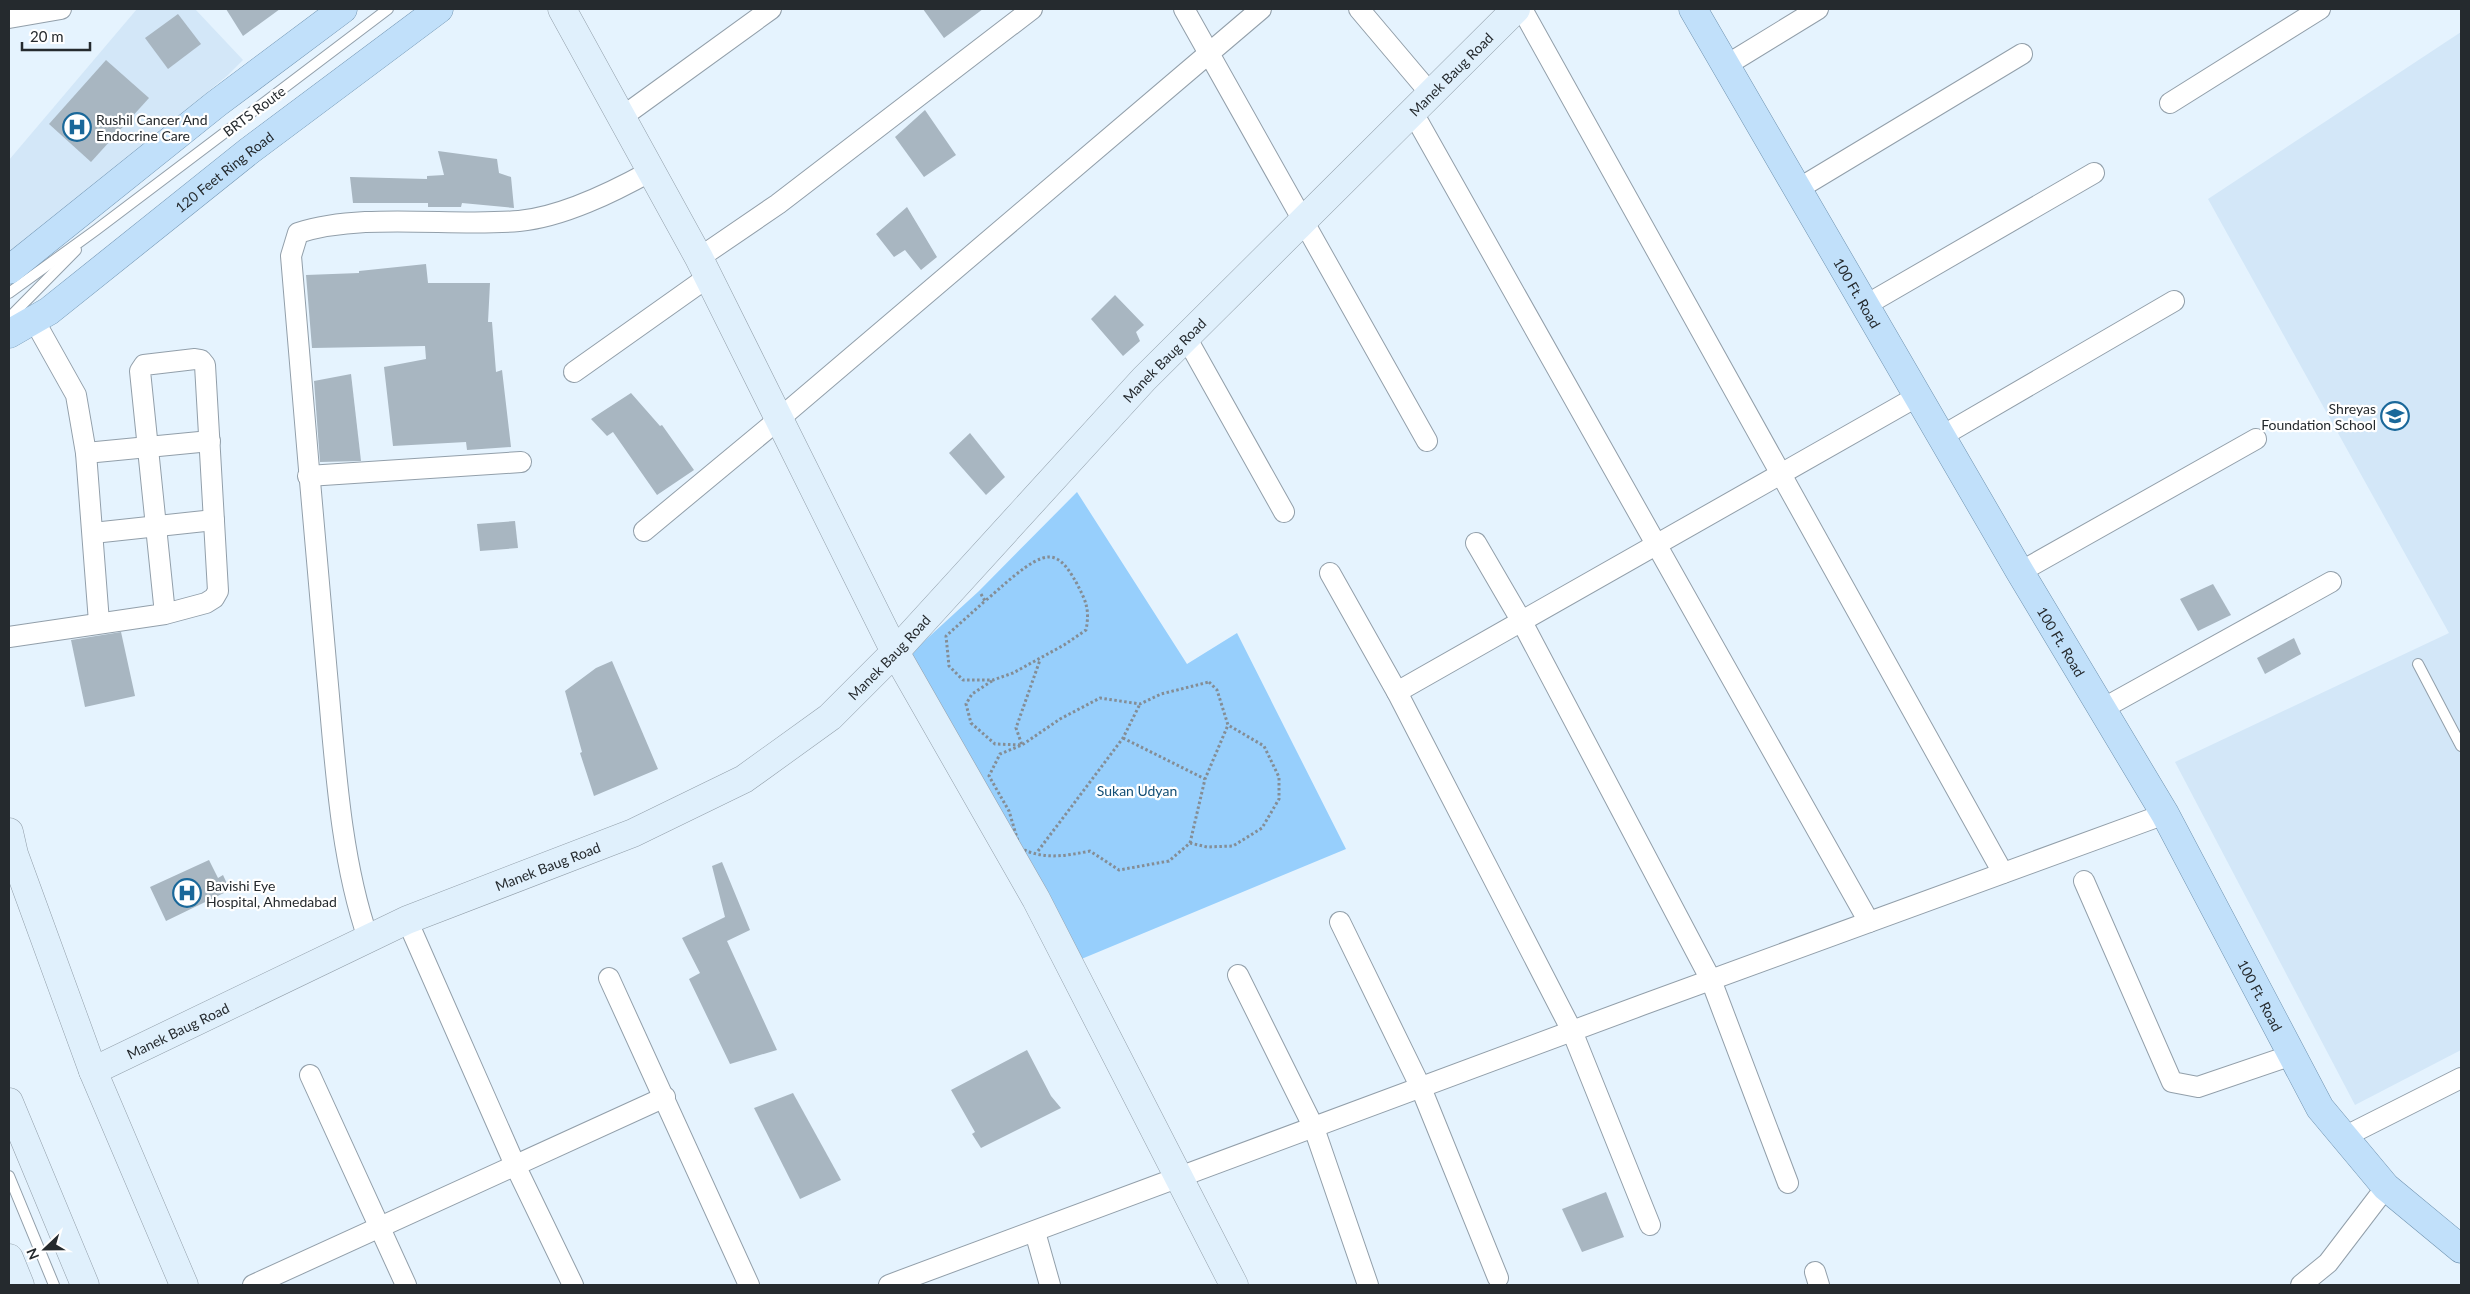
<svg xmlns="http://www.w3.org/2000/svg" width="2470" height="1294" font-family="Lato,sans-serif">
<style>
.built{fill:#d3e7f8}
.green{fill:#97cffc}
.building{fill:#a8b6c1}
.lines{fill:none;stroke-linecap:round;stroke-linejoin:round}
.lane-casing{stroke:#929faa;stroke-width:12}
.street-casing{stroke:#929faa;stroke-width:22}
.secondary-casing{stroke:#929faa;stroke-width:29}
.primary-casing{stroke:#7093b0;stroke-width:29}
.path{stroke:#848d95;stroke-width:3;stroke-dasharray:2.5 2.5;stroke-linecap:butt}
.lane{stroke:#fff;stroke-width:10}
.street{stroke:#fff;stroke-width:20}
.secondary{stroke:#e0f0fc;stroke-width:28}
.primary{stroke:#c1e0fa;stroke-width:28}
.labels{text-anchor:middle;dominant-baseline:central;stroke-width:4.5;stroke-linejoin:round;paint-order:stroke}
.street-label{font-size:14px;fill:#252a2e;stroke:#fff}
.poi-label{font-size:14px;fill:#252a2e;stroke:#fff;text-anchor:start}
.park-label{font-size:14px;fill:#134f76;stroke:#fff}
</style>
<rect width="100%" height="100%" fill="#e5f3fe"/>
<g class="built">
<path d="M 137,9 L 195,9 L 243,60 L 228,75 L 9,256 L 9,160 Z"/>
<path d="M 2461,32 L 2461,1050 L 2355,1105 L 2175,762 L 2449,633 L 2208,199 Z"/>
</g>
<path class="green" d="M 1077,492 L 1187,664 L 1237,633 L 1346,849 L 1079,960 L 908,656 L 979,591 Z"/>
<g class="building">
<path d="M 226,9 L 280,9 L 243,36 Z"/>
<path d="M 923,9 L 983,9 L 944,38 Z"/>
<path d="M 178,14 L 201,44 L 168,69 L 145,38 Z"/>
<path d="M 106,60 L 149,98 L 91,162 L 49,124 Z"/>
<path d="M 925,110 L 956,155 L 924,177 L 895,137 Z"/>
<path d="M 438,151 L 497,159 L 499,173 L 511,177 L 514,208 L 462,203 L 461,207 L 428,207 L 428,203 L 353,203 L 350,177 L 427,179 L 427,176 L 444,175 Z"/>
<path d="M 907,207 L 937,257 L 921,270 L 905,250 L 894,257 L 876,234 Z"/>
<path d="M 426,264 L 428,283 L 490,283 L 488,322 L 492,322 L 496,372 L 502,370 L 511,447 L 467,450 L 466,442 L 393,446 L 384,367 L 426,359 L 425,346 L 312,348 L 306,275 L 359,273 L 359,271 Z"/>
<path d="M 1115,295 L 1144,325 L 1136,332 L 1140,341 L 1123,356 L 1091,319 Z"/>
<path d="M 351,374 L 361,461 L 320,462 L 314,381 Z"/>
<path d="M 631,393 L 660,426 L 662,425 L 694,470 L 657,495 L 613,432 L 607,436 L 591,419 Z"/>
<path d="M 970,433 L 1005,477 L 986,495 L 949,453 Z"/>
<path d="M 515,521 L 518,548 L 480,551 L 477,524 Z"/>
<path d="M 2213,584 L 2231,615 L 2198,631 L 2180,599 Z"/>
<path d="M 121,632 L 135,696 L 85,707 L 71,640 Z"/>
<path d="M 2294,638 L 2301,654 L 2265,674 L 2257,658 Z"/>
<path d="M 612,661 L 658,769 L 594,796 L 580,753 L 582,752 L 565,691 L 596,668 Z"/>
<path d="M 209,860 L 218,878 L 223,875 L 230,890 L 166,921 L 150,887 Z"/>
<path d="M 722,862 L 750,930 L 727,941 L 777,1050 L 730,1064 L 689,979 L 700,973 L 682,938 L 725,917 L 712,866 Z"/>
<path d="M 1027,1050 L 1051,1096 L 1061,1108 L 981,1148 L 972,1134 L 975,1132 L 951,1090 Z"/>
<path d="M 793,1093 L 841,1180 L 800,1199 L 754,1108 Z"/>
<path d="M 1606,1192 L 1624,1237 L 1582,1252 L 1562,1209 Z"/>
</g>
<g class="lines">
<defs>
<g id="lane">
<path d="M 9,293 L 96,230 L 388,9"/>
<path d="M 9,318 L 76,250"/>
<path d="M 2418,664 L 2461,746"/>
<path d="M 9,1176 L 54,1285"/>
</g>
<g id="street">
<path d="M 1184,9 L 1427,441"/>
<path d="M 1359,9 L 1430,93"/>
<path d="M 1522,9 L 2003,873"/>
<path d="M 9,18 L 61,9"/>
<path d="M 1725,66 L 1818,9"/>
<path d="M 2170,103 L 2320,9"/>
<path d="M 1412,111 L 1869,922"/>
<path d="M 622,117 L 771,9"/>
<path d="M 1798,189 L 2022,54"/>
<path d="M 699,258 L 778,204 L 1032,9"/>
<path d="M 1866,305 L 2094,173"/>
<path d="M 34,320 L 76,395 L 86,453 L 99,622"/>
<path d="M 1187,339 L 1284,512"/>
<path d="M 574,372 L 708,277"/>
<path d="M 1942,436 L 2174,301"/>
<path d="M 86,453 L 210,441"/>
<path d="M 308,476 L 521,462"/>
<path d="M 644,531 L 779,419 L 1261,9"/>
<path d="M 93,533 L 214,520"/>
<path d="M 1476,543 L 1522,622 L 1711,980 L 1788,1183"/>
<path d="M 2020,572 L 2256,439"/>
<path d="M 1330,573 L 1397,692 L 1572,1031 L 1650,1225"/>
<path d="M 9,637 L 165,614 L 206,603 L 214,598 L 218,591 L 205,365 L 201,360 L 195,359 L 144,365 L 140,371 L 165,614"/>
<path d="M 1397,692 L 1918,396"/>
<path d="M 2102,709 L 2331,582"/>
<path d="M 2084,881 L 2172,1082 L 2198,1087 L 2292,1055"/>
<path d="M 407,920 L 515,1165 L 573,1285"/>
<path d="M 1340,922 L 1421,1088 L 1498,1278"/>
<path d="M 368,938 C 340,858 335,759 327,674 C 314,535 303,395 291,256 L 298,233 C 363,212 451,227 519,221 C 563,217 613,192 651,171"/>
<path d="M 1238,975 L 1314,1128 L 1368,1285"/>
<path d="M 609,978 L 749,1285"/>
<path d="M 310,1075 L 406,1285"/>
<path d="M 2344,1137 L 2461,1078"/>
<path d="M 1035,1232 L 1050,1285"/>
<path d="M 1815,1272 L 1819,1285"/>
<path d="M 253,1285 L 665,1097"/>
<path d="M 889,1285 L 1642,1005 L 2165,814"/>
<path d="M 2301,1285 L 2328,1263 L 2386,1187"/>
</g>
<g id="secondary">
<path d="M 562,9 L 699,258 L 895,652 L 1036,899 L 1234,1285"/>
<path d="M 9,832 L 14,854 L 93,1071 L 184,1285"/>
<path id="s1" d="M 93,1071 L 407,920 L 633,833 L 744,779 L 830,717 L 895,652 L 1144,379 L 1516,9"/>
<path d="M 9,1102 L 85,1285"/>
<path d="M 9,1258 L 20,1285"/>
</g>
<g id="primary">
<path id="s2" d="M 1693,9 L 2020,572 L 2165,814 L 2320,1108 L 2386,1187 L 2461,1249"/>
<path d="M 9,270 L 216,104 L 343,9"/>
<path id="s3" d="M 9,334 L 49,311 L 249,151 L 439,9"/>
</g>
</defs>
<use href="#lane" class="lane-casing"/>
<use href="#street" class="street-casing"/>
<use href="#secondary" class="secondary-casing"/>
<use href="#primary" class="primary-casing"/>
<g class="path">
<path d="M 981,594 L 985,601 C 1000,589 1031,557 1049,557 C 1062,557 1070,572 1076,582 C 1086,601 1090,609 1086,630 L 1064,645 L 1013,673 L 993,680 L 963,680 L 949,666 L 946,636 L 985,601"/>
<path d="M 992,681 L 972,694 L 966,704 L 971,723 L 995,744 L 1022,745 L 1016,728 L 1040,660"/>
<path d="M 1209,682 L 1217,690 L 1228,725 L 1264,746 L 1279,777 L 1279,799 L 1262,828 L 1233,846 L 1207,847 L 1190,843 L 1169,861 L 1119,870 L 1090,851 C 1065,856 1044,860 1020,848 L 1009,811 L 989,776 L 1000,754 L 1022,745 L 1060,719 L 1100,698 L 1140,704 L 1161,694 Z"/>
<path d="M 1123,738 L 1205,779"/>
<path d="M 1190,843 L 1205,779 L 1228,725"/>
<path d="M 1038,851 L 1123,738 L 1140,704"/>
</g>
<use href="#lane" class="lane"/>
<use href="#street" class="street"/>
<use href="#secondary" class="secondary"/>
<use href="#primary" class="primary"/>
</g>
<defs>
<symbol id="hospital-ring" viewBox="-11 -11 22 22"><circle r="9.5" fill="#fff" stroke="#1a689a" stroke-width="1.5"/><path d="M-5-5h3v3.5h4V-5h3V5h-3V1.5h-4V5h-3Z" fill="#1a689a"/></symbol>
<symbol id="school-ring" viewBox="-11 -11 22 22"><circle r="9.5" fill="#fff" stroke="#1a689a" stroke-width="1.5"/><path d="M0-5L7-2L0 1L-7-2ZM-4 1L0 2.5L4 1V4Q0 6-4 4Z" fill="#1a689a"/></symbol>
</defs>
<g fill-rule="evenodd">
<use href="#hospital-ring" x="61" y="111" width="32" height="32"/>
<use href="#school-ring" x="2379" y="400" width="32" height="32"/>
<use href="#hospital-ring" x="171" y="877" width="32" height="32"/>
</g>
<g class="labels">
<g class="street-label">
<text stroke="none"><textPath href="#s1" startOffset="1714">Manek Baug Road</textPath></text>
<text transform="translate(254 111) rotate(-37)">BRTS Route</text>
<text stroke="none"><textPath href="#s3" startOffset="270">120 Feet Ring Road</textPath></text>
<text stroke="none"><textPath href="#s2" startOffset="328">100 Ft. Road</textPath></text>
<text stroke="none"><textPath href="#s1" startOffset="1309">Manek Baug Road</textPath></text>
<text stroke="none"><textPath href="#s2" startOffset="732">100 Ft. Road</textPath></text>
<text stroke="none"><textPath href="#s1" startOffset="904">Manek Baug Road</textPath></text>
<text stroke="none"><textPath href="#s1" startOffset="499">Manek Baug Road</textPath></text>
<text stroke="none"><textPath href="#s2" startOffset="1138">100 Ft. Road</textPath></text>
<text stroke="none"><textPath href="#s1" startOffset="94">Manek Baug Road</textPath></text>
</g>
<g class="poi-label">
<text x="96" y="119">Rushil Cancer And<tspan x="96" dy="16">Endocrine Care</tspan></text>
<text x="2376" y="408" text-anchor="end">Shreyas<tspan x="2376" dy="16">Foundation School</tspan></text>
<text x="206" y="885">Bavishi Eye<tspan x="206" dy="16">Hospital, Ahmedabad</tspan></text>
</g>
<g class="park-label">
<text x="1137" y="790">Sukan Udyan</text>
</g>
</g>
<rect width="2470" height="1294" fill="none" stroke="#252a2e" stroke-width="20"/>
<g transform="translate(45 1249) rotate(248)" stroke="#ffffff" stroke-width="4" paint-order="stroke">
<path d="M0-4L9 19L0 12L-9 19Z" fill="#252a2e"/>
<text y="-8" font-size="14" font-weight="bold" text-anchor="middle" fill="#252a2e">N</text>
</g>
<path d="M22 42v8h68v-8" fill="none" stroke="#252a2e" stroke-width="2.5"/>
<text x="30" y="42" font-size="15" fill="#252a2e" stroke="#ffffff" stroke-width="4" paint-order="stroke">20 m</text>
</svg>
